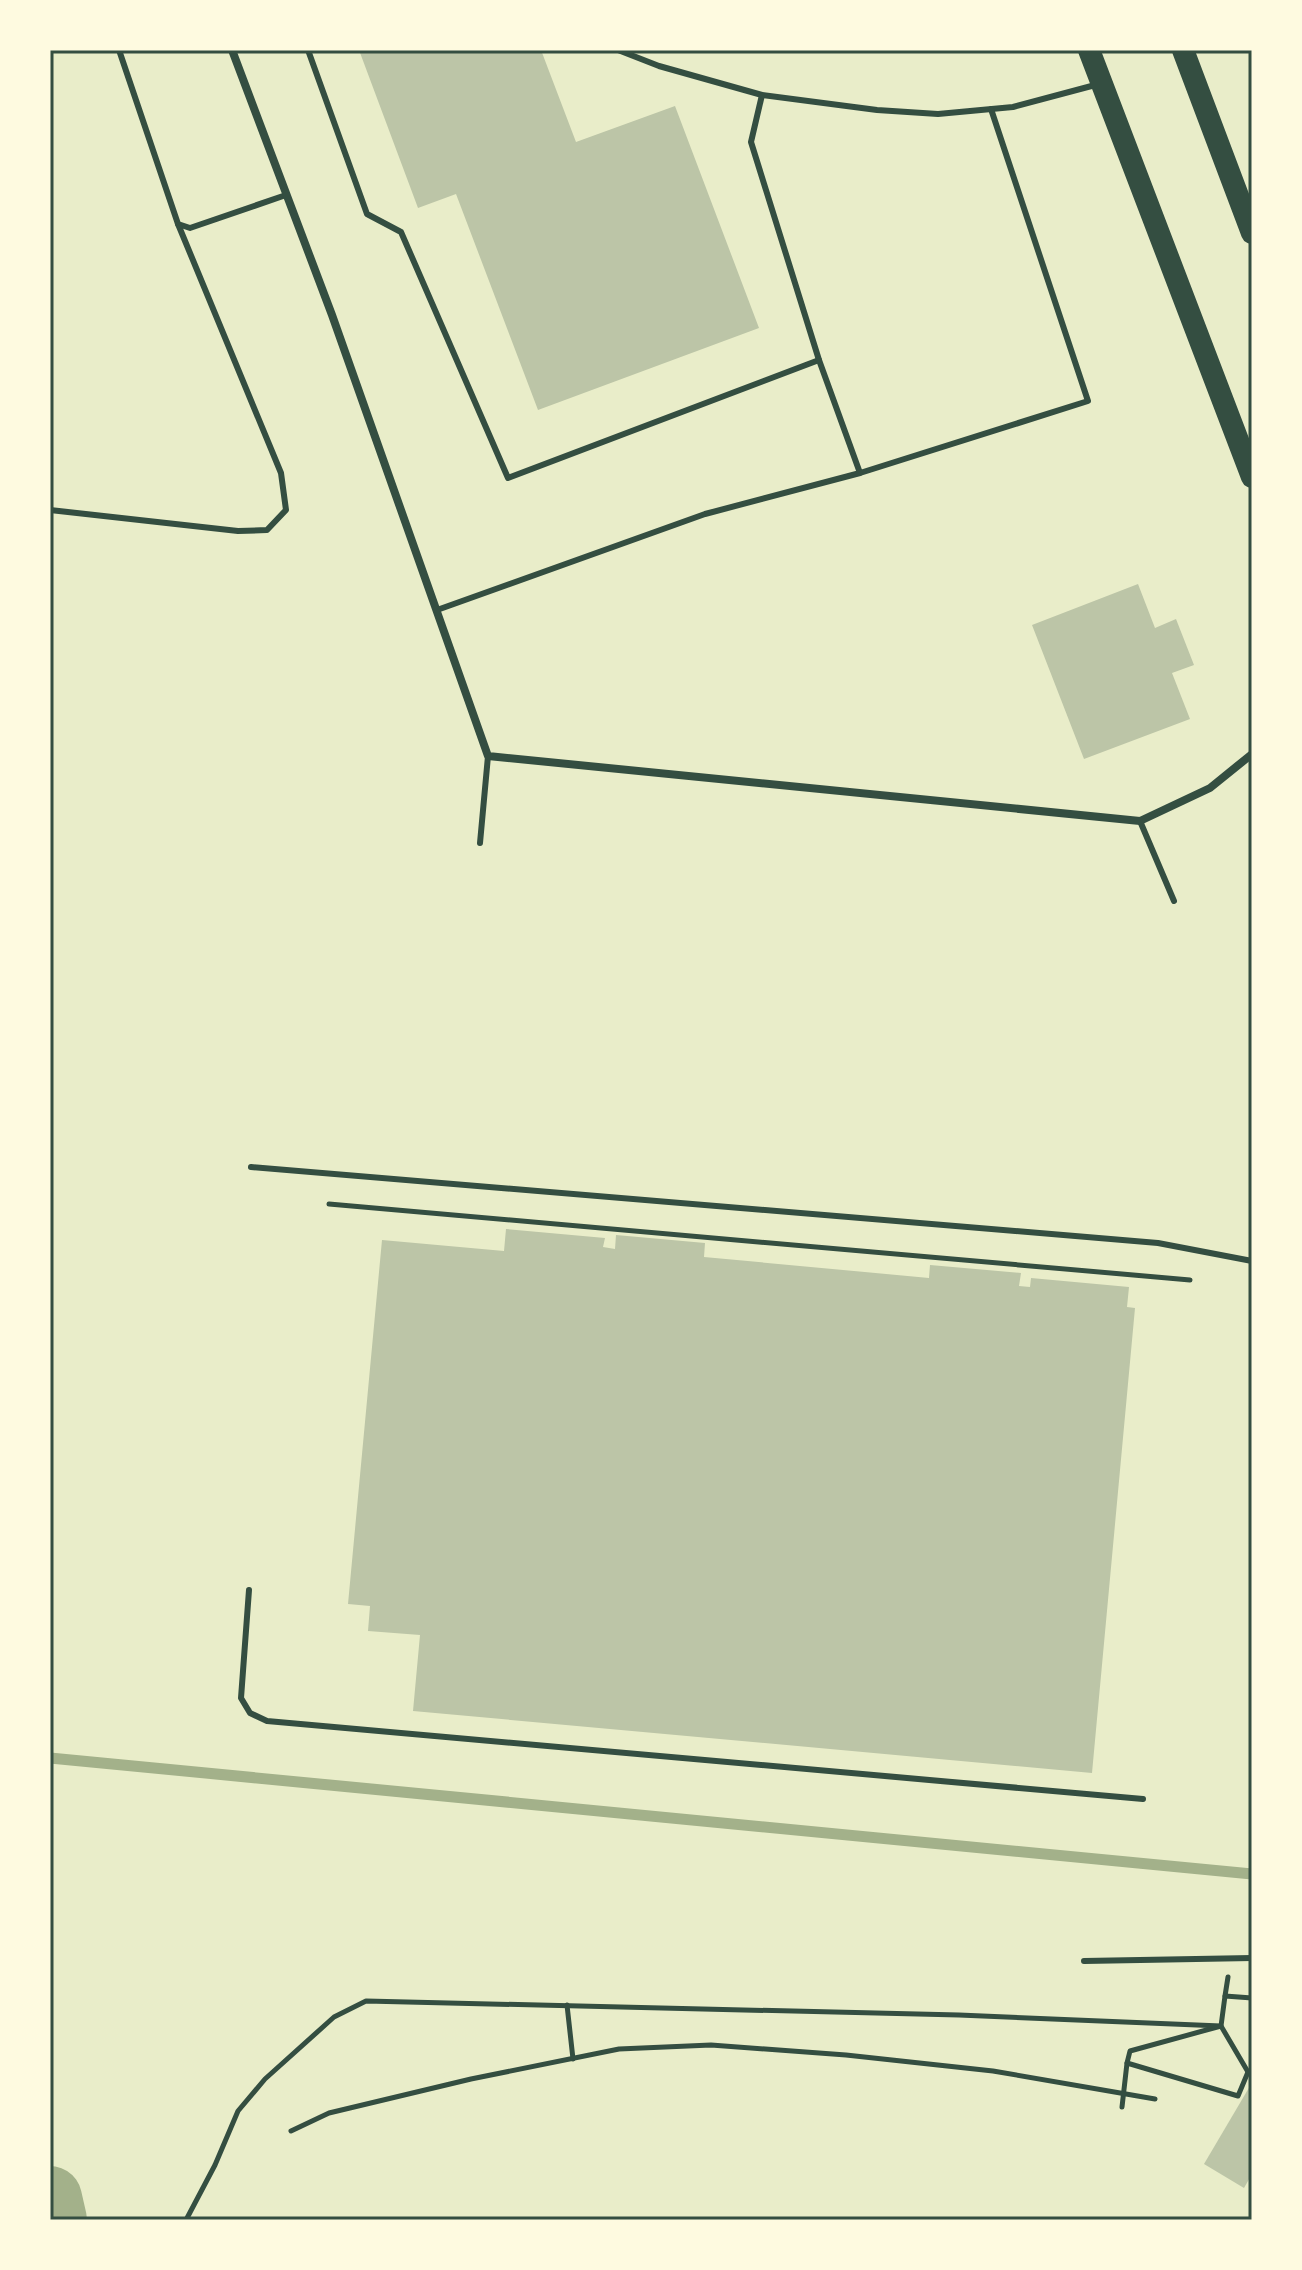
<svg xmlns="http://www.w3.org/2000/svg" width="1302" height="2270" font-family="Signika,sans-serif">
<style>
.lines{fill:none;stroke-linecap:round;stroke-linejoin:round}
.stream{stroke:#a3b18a;stroke-width:11}
.river{stroke:#a3b18a;stroke-width:64}
.building{fill:#bcc5a7}
.path{stroke:#344e41;stroke-width:5}
.service{stroke:#344e41;stroke-width:6}
.minor{stroke:#344e41;stroke-width:8}
.trunk{stroke:#344e41;stroke-width:22}
.neatline{fill:none;stroke:#344e41;stroke-width:3}
</style>
<rect width="100%" height="100%" fill="#e9edc9"/>
<g class="lines">
<path class="stream" d="M 50,1758 L 1252,1874"/>
<path class="river" d="M 50,2198 L 55,2220"/>
</g>
<g class="building">
<path d="M 359,50 L 541,50 L 576,142 L 675,106 L 759,328 L 538,410 L 456,194 L 418,208 Z"/>
<path d="M 1138,584 L 1155,628 L 1176,619 L 1194,665 L 1172,673 L 1190,719 L 1084,759 L 1032,625 Z"/>
<path d="M 506,1229 L 605,1238 L 603,1247 L 615,1249 L 616,1235 L 705,1243 L 704,1257 L 929,1278 L 930,1265 L 1021,1273 L 1019,1286 L 1030,1287 L 1031,1278 L 1129,1287 L 1127,1307 L 1135,1308 L 1092,1773 L 413,1711 L 420,1635 L 368,1631 L 370,1606 L 348,1604 L 382,1240 L 504,1251 Z"/>
<path d="M 1250,2086 L 1252,2087 L 1252,2174 L 1244,2188 L 1204,2164 Z"/>
</g>
<g class="lines">
<g class="path">
<path d="M 329,1204 L 1190,1280"/>
<path d="M 1225,1996 L 1228,1977"/>
<path d="M 567,2005 L 573,2059"/>
<path d="M 1127,2063 L 1130,2051 L 1221,2026 L 1225,1996 L 1252,1998"/>
<path d="M 1122,2107 L 1127,2063 L 1238,2096 L 1248,2072"/>
<path d="M 291,2131 L 329,2113 L 471,2079 L 619,2049 L 711,2045 L 846,2055 L 993,2071 L 1155,2099"/>
<path d="M 186,2220 L 215,2165 L 238,2111 L 265,2079 L 334,2017 L 366,2001 L 959,2015 L 1221,2026 L 1248,2072 L 1252,2074"/>
</g>
<g class="service">
<path d="M 119,50 L 178,224 L 190,228 L 286,195"/>
<path d="M 308,50 L 367,214 L 401,232 L 508,478 L 819,360"/>
<path d="M 618,50 L 659,66 L 762,95 L 877,110 L 938,114 L 1013,107 L 1099,84"/>
<path d="M 860,473 L 1088,401 L 991,109"/>
<path d="M 50,510 L 238,531 L 267,530 L 286,510 L 281,473 L 178,224"/>
<path d="M 437,610 L 705,514 L 860,473 L 819,360 L 751,142 L 762,95"/>
<path d="M 1140,821 L 1174,901"/>
<path d="M 480,843 L 488,756"/>
<path d="M 251,1167 L 1158,1243 L 1252,1261"/>
<path d="M 249,1590 L 241,1698 L 250,1713 L 267,1721 L 1143,1799"/>
<path d="M 1084,1961 L 1252,1958"/>
</g>
<path class="minor" d="M 232,50 L 332,315 L 488,756 L 1140,821 L 1210,788 L 1252,754"/>
<g class="trunk">
<path d="M 1089,50 L 1252,477"/>
<path d="M 1183,50 L 1252,233"/>
</g>
</g>
<rect width="1302" height="2270" fill="none" stroke="#fefae0" stroke-width="104"/>
<rect x="52" y="52" width="1198" height="2166" class="neatline"/>
</svg>
